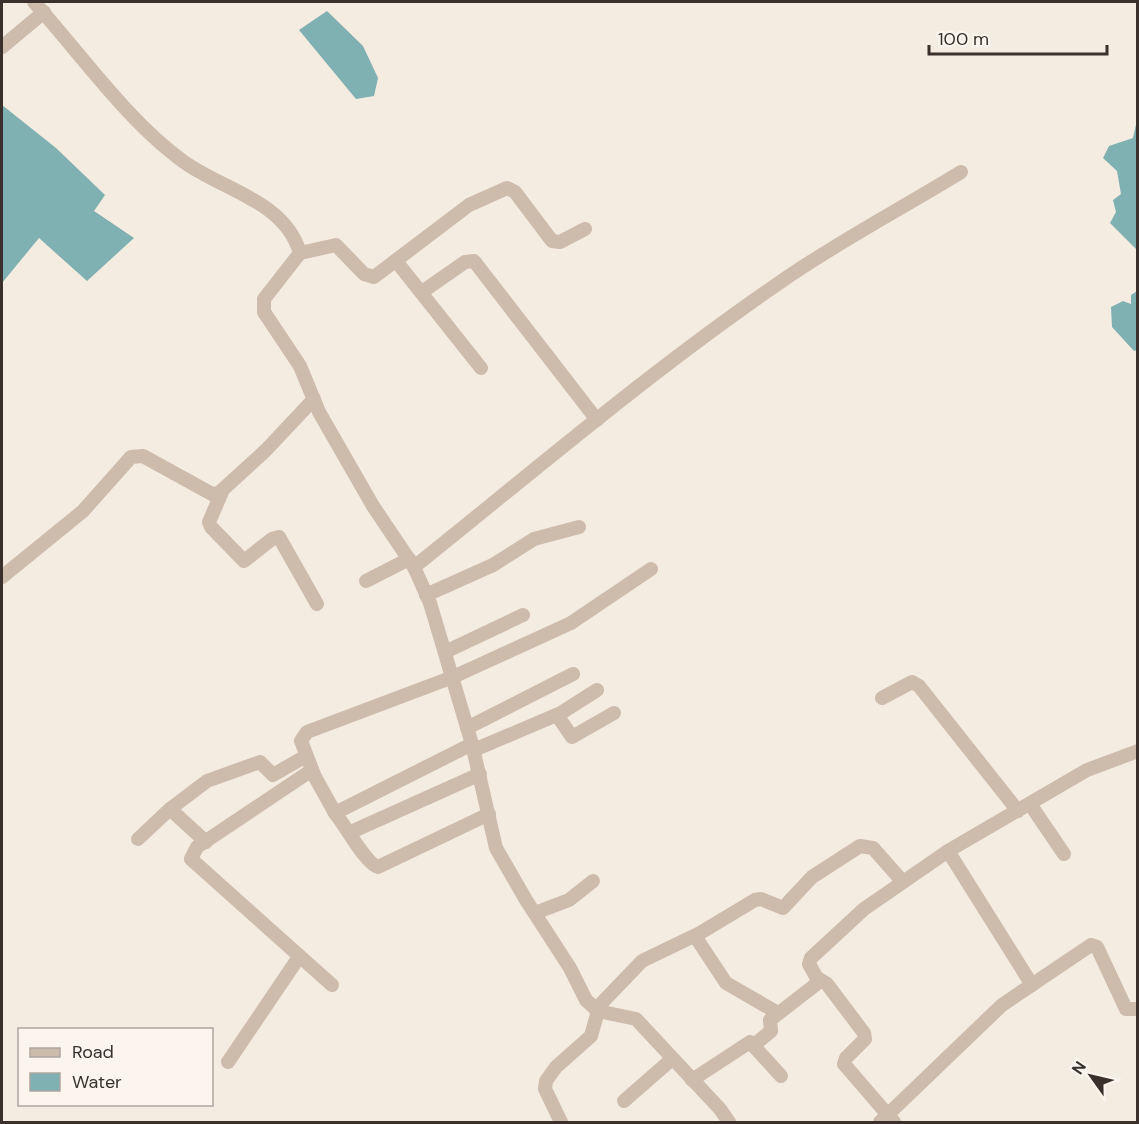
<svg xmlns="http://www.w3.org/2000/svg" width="1139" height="1124" font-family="'DM Sans',sans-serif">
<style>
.water{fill:#7fb0b2}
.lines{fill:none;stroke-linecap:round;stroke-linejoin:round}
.street{stroke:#cdbbac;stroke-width:14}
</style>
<rect width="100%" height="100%" fill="#f4ebe1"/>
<g class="water">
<path d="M 327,11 L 363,46 L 378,78 L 374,96 L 356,99 L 299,30 Z"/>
<path d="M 2,105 L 56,148 L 105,195 L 94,211 L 134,238 L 87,281 L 39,238 L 2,283 Z"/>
<path d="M 1137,120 L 1137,250 L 1110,223 L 1116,212 L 1113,200 L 1121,194 L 1117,171 L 1103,158 L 1109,146 L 1133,138 Z"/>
<path d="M 1137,291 L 1137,350 L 1134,351 L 1112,327 L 1111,307 L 1123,301 L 1131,304 L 1131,295 Z"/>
</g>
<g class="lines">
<g class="street">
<path d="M 34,2 C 80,53 128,122 184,162 C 223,190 285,201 300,253 L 264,299 L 264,312 L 300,366 L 319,412 L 373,506 L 414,567 L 430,603 L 472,744 L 496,848 L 526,900 L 570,968 L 586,1000 L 598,1011 L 636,1019 L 720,1109 L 729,1122"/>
<path d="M 2,47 L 44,12"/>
<path d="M 300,253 L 336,245 L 364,274 L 374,277 L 469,205 L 507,188 L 515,192 L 552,241 L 560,242 L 585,229"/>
<path d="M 396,261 L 481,368"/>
<path d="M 422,292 L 465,262 L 474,261 L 597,420"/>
<path d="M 222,492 L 209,522 L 211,527 L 244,561 L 272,539 L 279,537 L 317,604"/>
<path d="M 414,567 C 534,471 652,370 779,283 C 837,242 901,209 961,172"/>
<path d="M 2,577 L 83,511 L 131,457 L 143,456 L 212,494 L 219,493 L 266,450 L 314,399"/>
<path d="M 366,581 L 409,559"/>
<path d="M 426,595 L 493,565 L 534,539 L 579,527"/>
<path d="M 445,652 L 523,615"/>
<path d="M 882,698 L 912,682 L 919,686 L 1018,811"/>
<path d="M 557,715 L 572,737 L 614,713"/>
<path d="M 467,728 L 573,674"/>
<path d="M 472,744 L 335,813 C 345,825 366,864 378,867 L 489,814"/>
<path d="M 474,750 L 561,713 L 597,690"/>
<path d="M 312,770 L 197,847 L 191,859 L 332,985"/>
<path d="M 1030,804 L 1064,854"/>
<path d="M 170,809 L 206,842"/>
<path d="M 335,813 L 315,777 L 301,741 L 307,732 L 453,677 L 571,623 L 651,569"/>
<path d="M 351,832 L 480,774"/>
<path d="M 138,839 L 170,809 L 207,781 L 260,762 L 273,775 L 306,756"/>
<path d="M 535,913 L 569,900 L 593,881"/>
<path d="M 695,936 L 726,983 L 778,1013"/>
<path d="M 819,979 L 827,984 L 864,1033 L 865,1039 L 846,1058 L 844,1064 L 894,1122"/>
<path d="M 1032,985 L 948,851 L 1087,770 L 1138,751"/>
<path d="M 596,1009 L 642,961 L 700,933 L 755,900 L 761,899 L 783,908 L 812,877 L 860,846 L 873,848 L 903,882"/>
<path d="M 754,1045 L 771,1031 L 770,1020 L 819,982 L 809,964 L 811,958 L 864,909 L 948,851"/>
<path d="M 228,1062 L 299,957"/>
<path d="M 692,1080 L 750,1042 L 781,1076"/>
<path d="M 624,1101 L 672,1059"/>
<path d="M 561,1122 L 545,1089 L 546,1081 L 556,1067 L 591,1036 L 598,1011"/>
<path d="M 880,1122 L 1002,1005 L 1091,945 L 1097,947 L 1126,1009 L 1138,1009"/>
</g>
</g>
<rect width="1139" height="1124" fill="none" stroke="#3b302b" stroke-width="6"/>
<rect x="18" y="1028" width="195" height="78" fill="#fbf5ee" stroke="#aea6a0" stroke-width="1.5"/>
<rect x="30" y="1048" width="30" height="9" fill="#cdbbac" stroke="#aea6a0" stroke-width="1.5"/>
<text x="72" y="1058" font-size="18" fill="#3b302b">Road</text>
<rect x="30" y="1073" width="30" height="18" fill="#7fb0b2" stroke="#aea6a0" stroke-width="1.5"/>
<text x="72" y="1088" font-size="18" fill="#3b302b">Water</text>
<g transform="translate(1091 1076) rotate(304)" stroke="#fbf5ee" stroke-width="4.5" paint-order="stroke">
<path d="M0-4.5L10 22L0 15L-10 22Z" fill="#3b302b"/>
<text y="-9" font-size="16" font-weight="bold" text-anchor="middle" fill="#3b302b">N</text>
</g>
<path d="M929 45v9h178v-9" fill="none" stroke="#3b302b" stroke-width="3"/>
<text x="938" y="45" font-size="18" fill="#3b302b" stroke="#fbf5ee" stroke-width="4.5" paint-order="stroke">100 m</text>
</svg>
